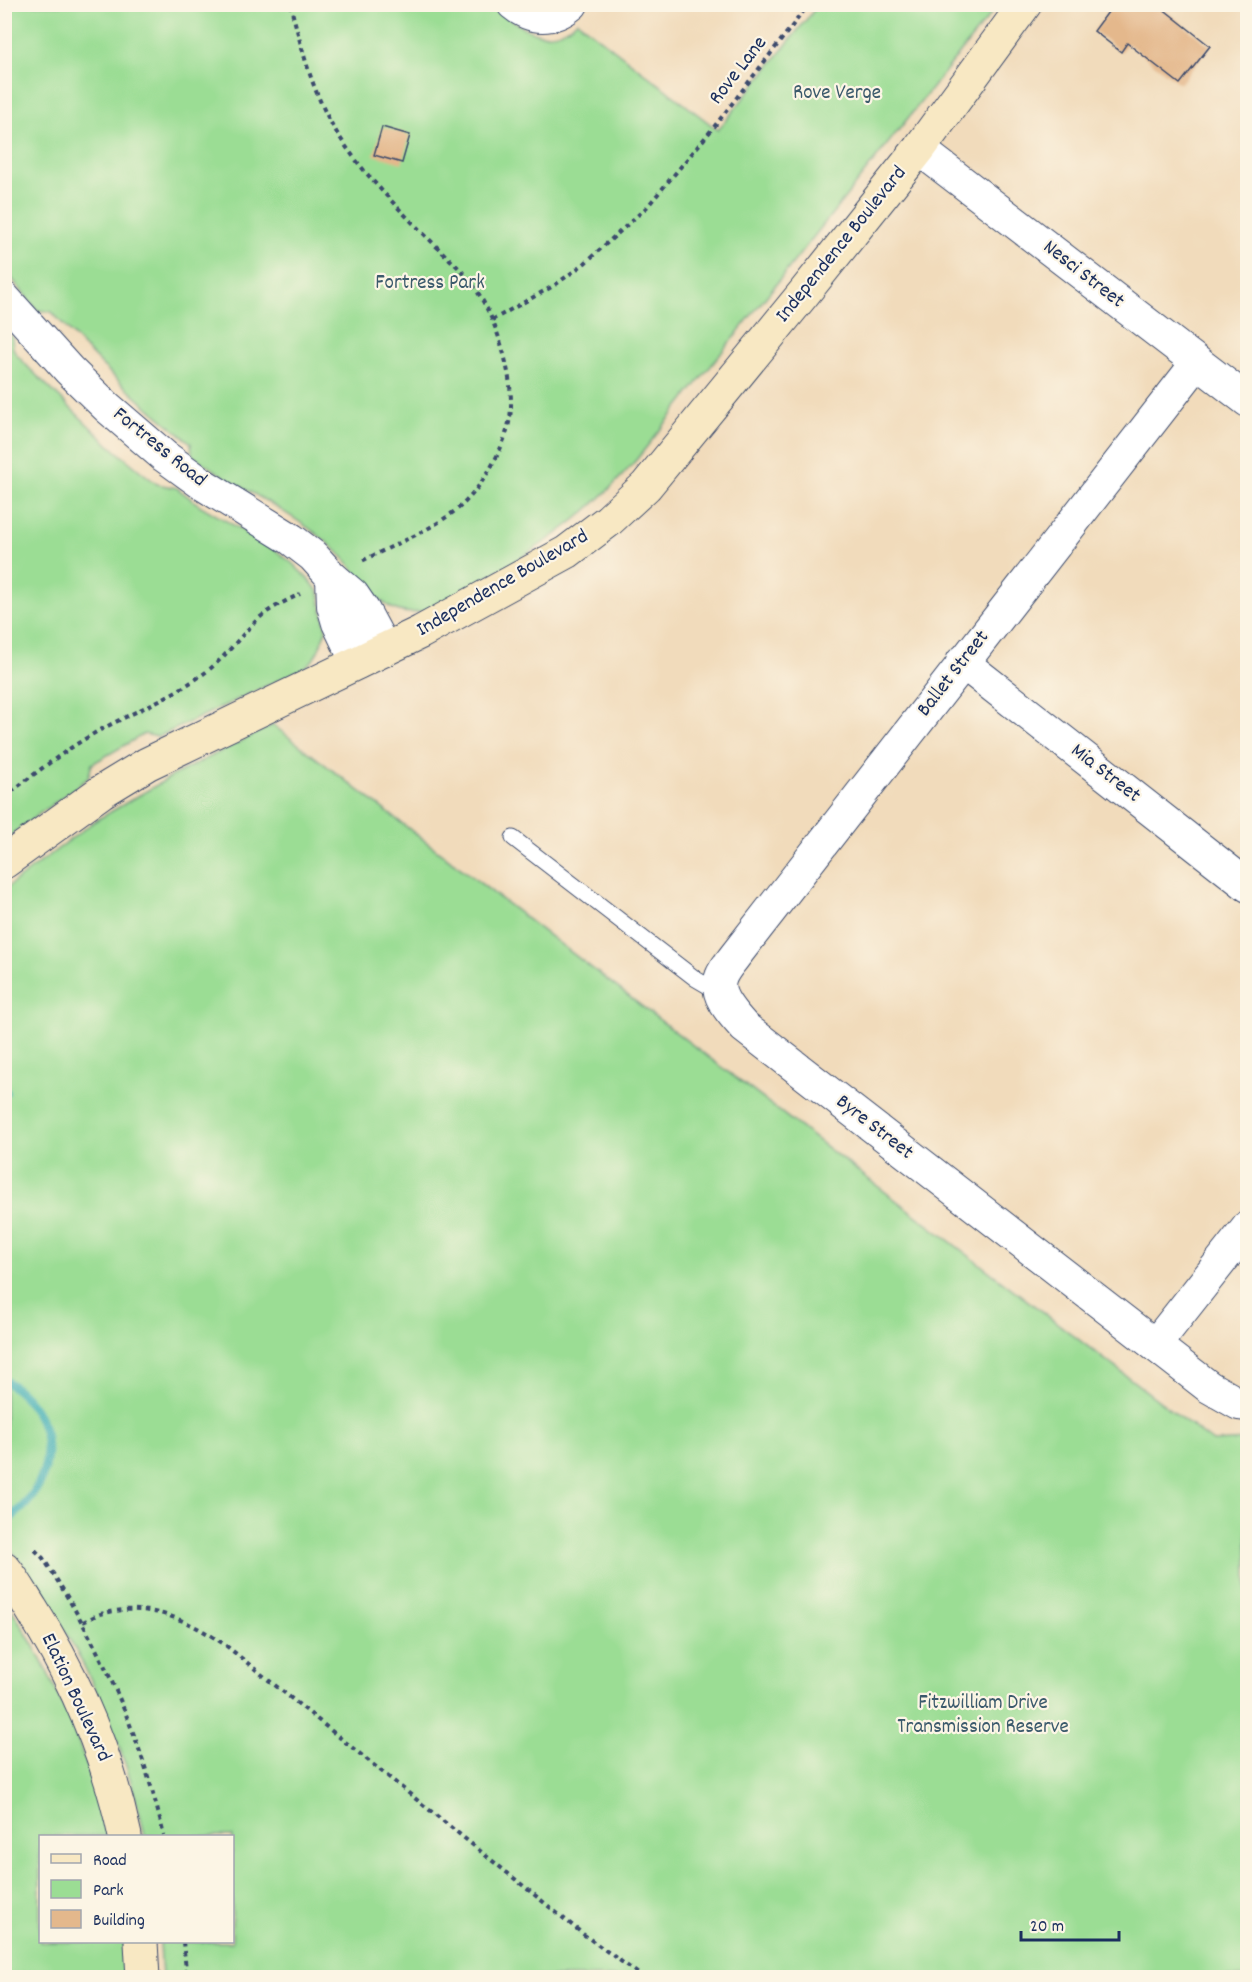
<svg xmlns="http://www.w3.org/2000/svg" width="1252" height="1982" font-family="Dekko,sans-serif">
<style>
.green{fill:#9bdd94;stroke:#5b8679;stroke-width:1.5}
.lines{fill:none;stroke-linecap:round;stroke-linejoin:round}
.stream{stroke:#3eafb5;stroke-width:9}
.building{fill:#e4b88c}
.lane-casing{stroke:#3b496c;stroke-width:17}
.street-casing{stroke:#3b496c;stroke-width:34}
.secondary-casing{stroke:#3b496c;stroke-width:35}
.path{stroke:#3b496c;stroke-width:4;stroke-dasharray:4.5 4.5;stroke-linecap:butt}
.lane{stroke:#fff;stroke-width:15}
.street{stroke:#fff;stroke-width:32}
.secondary{stroke:#f8e8c3;stroke-width:33}
.labels{text-anchor:middle;dominant-baseline:central;stroke-width:4.5;stroke-linejoin:round;paint-order:stroke}
.street-label{font-size:21px;fill:#1b2f5e;stroke:#fcf5e5}
.park-label{font-size:21px;fill:#3b5a6c;stroke:#fcf5e5}
</style>
<rect width="100%" height="100%" fill="#fcf5e5"/>
<filter id="ink" filterUnits="userSpaceOnUse"><feTurbulence type="fractalNoise" baseFrequency=".0167" numOctaves="2"/><feDisplacementMap in="SourceGraphic" scale="12" xChannelSelector="R" yChannelSelector="G"/><feConvolveMatrix kernelMatrix="1 2 1 2 8 2 1 2 1" color-interpolation-filters="sRGB"/></filter>
<filter id="wash" filterUnits="userSpaceOnUse"><feTurbulence type="fractalNoise" baseFrequency=".008" numOctaves="4" result="noise"/><feDisplacementMap in="SourceGraphic" scale="24" xChannelSelector="R" yChannelSelector="G"/><feGaussianBlur stdDeviation="1.35" result="paint"/><feColorMatrix in="noise" values="0 0 0 0 0 0 0 0 0 0 0 0 0 0 0 0 0 1.4 0 .05"/><feComposite in="paint" operator="in"/></filter>
<g filter="url(#wash)">
<rect width="100%" height="100%" fill="#f1dbbb"/>
<g class="green">
<path d="M 4,5 L 491,5 C 519,25 544,51 577,21 L 718,130 L 818,5 L 998,5 L 637,459 C 620,479 602,497 582,514 C 537,552 480,581 429,610 C 416,614 402,614 390,607 C 372,597 362,580 349,564 C 340,554 330,544 319,536 C 280,505 232,485 192,455 L 191,443 C 140,403 94,360 52,312 L 37,310 L 5,270 Z"/>
<path d="M 5,329 L 12,337 L 13,348 L 16,354 L 30,369 L 108,444 L 138,469 L 157,484 L 177,488 L 199,505 L 274,549 L 292,563 L 312,583 L 319,593 L 326,630 L 319,649 L 313,660 L 304,668 L 158,737 L 144,734 L 92,764 L 88,778 L 5,839 Z"/>
<path d="M 273,725 L 1213,1442 L 1247,1440 L 1247,1977 L 162,1977 L 160,1942 L 232,1942 L 232,1836 L 145,1836 C 121,1725 73,1632 5,1541 L 5,889 L 95,821 L 174,775 Z"/>
<path d="M 5,1599 C 53,1672 87,1752 108,1836 L 40,1836 L 40,1942 L 124,1942 L 126,1977 L 5,1977 Z"/>
</g>
<g class="lines">
<g class="stream">
<path d="M 4,1094 L 6,1092"/>
<path d="M 4,1380 C 48,1408 61,1456 29,1500 C 24,1507 16,1513 9,1519"/>
</g>
</g>
<g id="blocks">
<g class="building">
<path d="M 1107,4 L 1157,4 L 1210,46 L 1180,84 L 1127,43 L 1121,52 L 1094,31 L 1111,8 Z"/>
<path d="M 382,127 L 410,135 L 402,163 L 374,155 Z"/>
</g>
</g>
</g>
<g filter="url(#ink)">
<use href="#blocks" fill-opacity="0" stroke="#3b496c" stroke-width="1.5"/>
<g class="lines">
<defs>
<path id="lane" d="M 513,838 L 696,979 L 708,986 L 719,989"/>
<g id="street">
<path d="M 513,4 C 532,20 553,20 572,4"/>
<path d="M 919,149 L 1248,401"/>
<path d="M 4,298 L 69,370 L 107,407 L 164,456 L 204,485 L 291,539 L 313,556 L 332,577 L 353,595 L 364,611 L 385,650"/>
<path d="M 1197,363 L 735,956 C 730,963 724,969 721,977 C 713,995 733,1014 744,1027 L 1209,1387 L 1239,1404 L 1248,1405"/>
<path d="M 332,577 L 333,606 L 338,623 L 357,663"/>
<path d="M 962,662 L 1248,886"/>
<path d="M 1155,1345 L 1248,1227"/>
</g>
<g id="secondary">
<path d="M 4,862 L 101,792 L 147,764 L 421,632 L 567,552 L 608,521 L 646,486 L 804,293 L 919,149 L 1025,4"/>
<path d="M 4,1568 C 15,1581 23,1596 32,1610 C 76,1680 108,1756 125,1836"/>
<path d="M 141,1942 L 143,1978"/>
</g>
</defs>
<use href="#lane" class="lane-casing"/>
<use href="#street" class="street-casing"/>
<use href="#secondary" class="secondary-casing"/>
<g class="path">
<path d="M 290,4 C 303,52 313,98 341,139 C 367,179 404,214 437,247 C 448,258 460,268 469,280 C 494,311 512,367 511,407 C 510,440 485,484 461,506 C 433,530 395,544 362,561"/>
<path d="M 4,9 L 12,4"/>
<path d="M 492,320 L 555,285 L 585,263 L 647,207 L 714,127 L 809,4"/>
<path d="M 4,797 C 36,773 67,748 102,729 C 134,712 168,698 199,677 C 223,661 234,643 254,623 C 266,610 284,602 300,594"/>
<path d="M 4,1530 L 10,1536"/>
<path d="M 35,1550 L 43,1558 C 101,1647 140,1732 164,1836"/>
<path d="M 83,1622 C 90,1619 97,1614 105,1613 C 149,1602 188,1620 224,1644 L 583,1934 L 644,1978"/>
<path d="M 183,1942 L 187,1978"/>
</g>
<use href="#lane" class="lane"/>
<use href="#street" class="street"/>
<use href="#secondary" class="secondary"/>
</g>
</g>
<g class="labels">
<g class="street-label">
<text transform="translate(739 71) rotate(-52)">Rove Lane</text>
<text transform="translate(842 245) rotate(-51)">Independence Boulevard</text>
<text transform="translate(1083 275) rotate(38)">Nesci Street</text>
<text transform="translate(159 448) rotate(39)">Fortress Road</text>
<text transform="translate(503 584) rotate(-30)">Independence Boulevard</text>
<text transform="translate(954 674) rotate(-52)">Ballet Street</text>
<text transform="translate(1105 774) rotate(38)">Mia Street</text>
<text transform="translate(874 1128) rotate(38)">Byre Street</text>
<text transform="translate(75 1698) rotate(65)">Elation Boulevard</text>
</g>
<g class="park-label">
<text x="837" y="94">Rove Verge</text>
<text x="430" y="284">Fortress Park</text>
<text x="983" y="1704">Fitzwilliam Drive<tspan x="983" dy="24">Transmission Reserve</tspan></text>
</g>
</g>
<rect width="1252" height="1982" fill="none" stroke="#fcf5e5" stroke-width="24"/>
<rect x="39" y="1835" width="195" height="108" fill="#fcf5e5" stroke="#a2a6af" stroke-width="1.5"/>
<rect x="51" y="1854" width="30" height="9" fill="#f8e8c3" stroke="#a2a6af" stroke-width="1.5"/>
<text x="93" y="1865" font-size="18" fill="#1b2f5e">Road</text>
<rect x="51" y="1880" width="30" height="18" fill="#9bdd94" stroke="#a2a6af" stroke-width="1.5"/>
<text x="93" y="1895" font-size="18" fill="#1b2f5e">Park</text>
<rect x="51" y="1910" width="30" height="18" fill="#e4b88c" stroke="#a2a6af" stroke-width="1.5"/>
<text x="93" y="1925" font-size="18" fill="#1b2f5e">Building</text>
<path d="M1021 1931v9h98v-9" fill="none" stroke="#1b2f5e" stroke-width="3"/>
<text x="1030" y="1931" font-size="18" fill="#1b2f5e" stroke="#fcf5e5" stroke-width="4.5" paint-order="stroke">20 m</text>
</svg>
